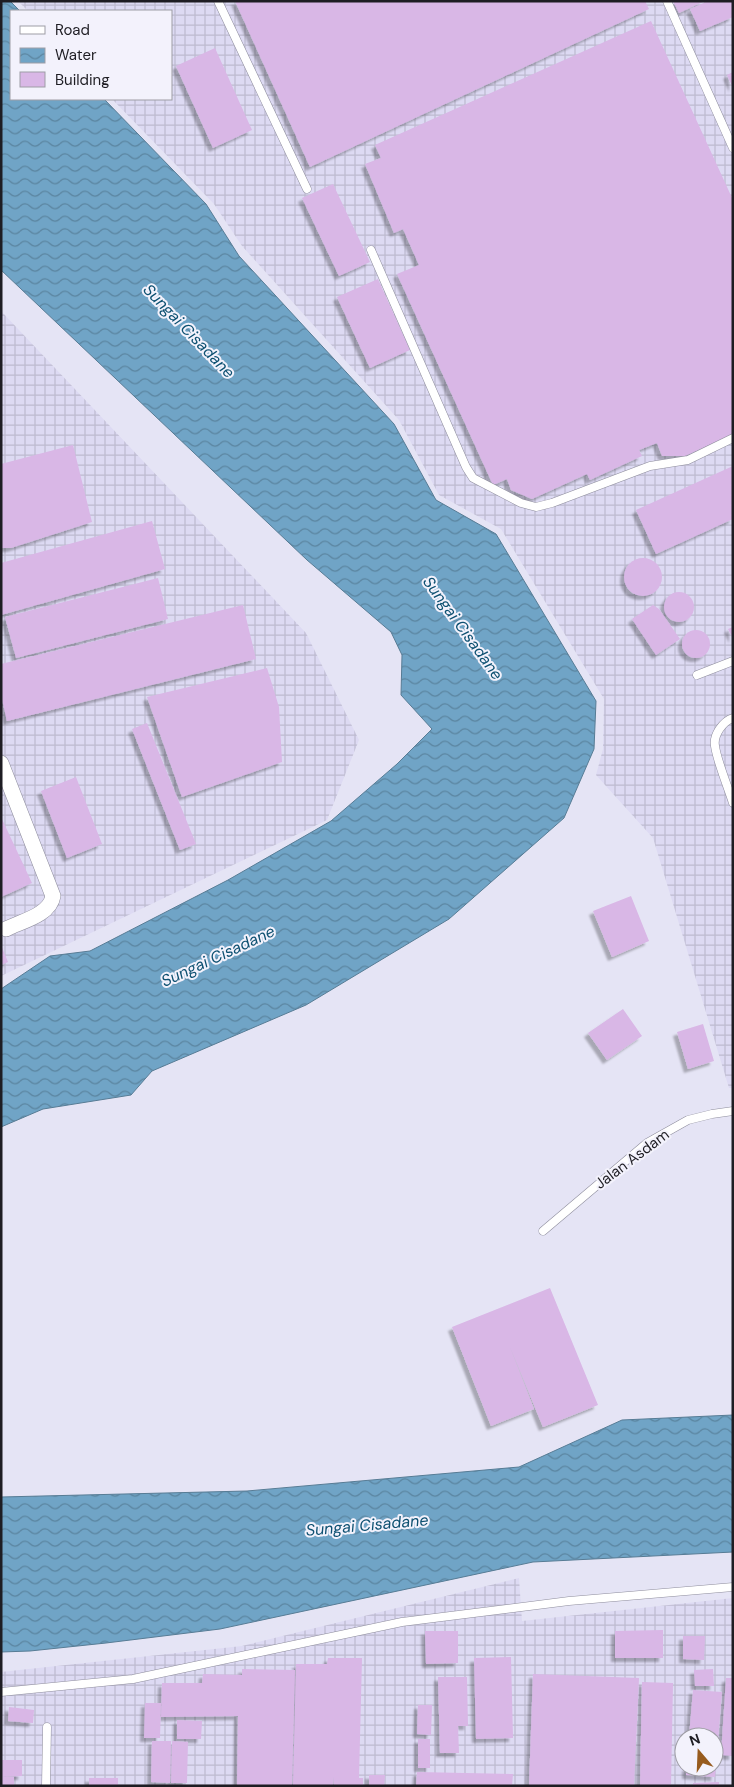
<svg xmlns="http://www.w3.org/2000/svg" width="734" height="1787" font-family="'DM Sans',sans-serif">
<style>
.industrial{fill:url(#industrial-grid);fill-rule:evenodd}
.water{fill:url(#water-waves);stroke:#577c95}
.building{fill:#d9b7e6;filter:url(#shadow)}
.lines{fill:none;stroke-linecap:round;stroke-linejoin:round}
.lane-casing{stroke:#8e8d9d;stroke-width:9}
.street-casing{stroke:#8e8d9d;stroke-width:16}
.lane{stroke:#fff;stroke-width:8}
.street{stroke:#fff;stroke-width:15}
.labels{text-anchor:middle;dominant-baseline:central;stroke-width:4;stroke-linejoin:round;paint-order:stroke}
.street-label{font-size:15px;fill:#1e1d23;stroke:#f3f2fc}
.water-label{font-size:16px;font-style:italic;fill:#0d5071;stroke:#f3f2fc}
</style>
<defs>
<pattern id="industrial-grid" width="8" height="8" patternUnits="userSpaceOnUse" patternTransform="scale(1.25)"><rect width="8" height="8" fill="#dddaf3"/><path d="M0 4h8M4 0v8" fill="none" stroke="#bdbbd0"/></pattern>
<pattern id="water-waves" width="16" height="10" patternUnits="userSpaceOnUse" patternTransform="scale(1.25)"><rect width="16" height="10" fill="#70a4c6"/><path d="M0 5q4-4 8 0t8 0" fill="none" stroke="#5b85a0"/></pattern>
<filter id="shadow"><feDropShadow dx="-4" dy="4" stdDeviation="1" flood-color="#0004"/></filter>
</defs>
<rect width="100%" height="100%" fill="#e5e4f5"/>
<g class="industrial">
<path d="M 18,1 L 733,1 L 733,1088 L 729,1088 L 653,838 L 596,775 L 603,749 L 604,699 L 501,529 L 439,495 L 399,420 L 242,246 L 214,204 L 112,99 L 171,99 L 171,11 L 28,11 Z"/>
<path d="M 1,311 L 306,633 L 359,740 L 327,820 L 1,976 Z"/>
<path d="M 519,1578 L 522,1621 L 733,1598 L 733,1786 L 1,1786 L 1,1672 L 242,1646 ZM 684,1737 L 714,1737 L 714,1767 L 684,1767 Z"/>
</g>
<g class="water">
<path d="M 1,1 L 10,1 L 20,11 L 11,11 L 11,99 L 104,99 L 206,204 L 239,256 L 394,424 L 436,500 L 496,534 L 596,701 L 594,749 L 564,818 L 449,919 L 306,1005 L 152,1071 L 131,1095 L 43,1109 L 1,1127 L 1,989 L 50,956 L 90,951 L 228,880 L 331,821 L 397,764 L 432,729 L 401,695 L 402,655 L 391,632 L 307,560 L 1,270 Z"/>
<path d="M 733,1415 L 733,1552 L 533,1562 L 220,1629 L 106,1643 L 30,1651 L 1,1652 L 1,1497 L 247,1491 L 519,1467 L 622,1420 Z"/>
</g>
<g class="building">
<path d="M 235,1 L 645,1 L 649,9 L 310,167 Z"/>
<path d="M 673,1 L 705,1 L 679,13 Z"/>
<path d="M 708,1 L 733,1 L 733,17 L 700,31 L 690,9 Z"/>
<path d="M 651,21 L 733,200 L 733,434 L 685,456 L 662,456 L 657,443 L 639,450 L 642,456 L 590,480 L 587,474 L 532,499 L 511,490 L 507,479 L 493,485 L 397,274 L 419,265 L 403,229 L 394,233 L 365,164 L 381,158 L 375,145 Z"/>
<path d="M 215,48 L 252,130 L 213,148 L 176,66 Z"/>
<path d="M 733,72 L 733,88 L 727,75 Z"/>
<path d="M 333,184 L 370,262 L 339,276 L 302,198 Z"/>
<path d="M 378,279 L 410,350 L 370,368 L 337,297 Z"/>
<path d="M 73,445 L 92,522 L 11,548 L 1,548 L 1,464 Z"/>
<path d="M 733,466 L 733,519 L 656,554 L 636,510 Z"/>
<path d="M 152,521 L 165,569 L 1,615 L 1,563 Z"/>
<circle cx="643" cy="577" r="19"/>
<path d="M 158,578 L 168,619 L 16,658 L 5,617 Z"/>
<circle cx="679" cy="607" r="15"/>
<path d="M 243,605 L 256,659 L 7,721 L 1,695 L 1,664 Z"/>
<path d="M 653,605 L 659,609 L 680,639 L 656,655 L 632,619 Z"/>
<path d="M 733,627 L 733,639 L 728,629 Z"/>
<circle cx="696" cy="644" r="14"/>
<path d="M 267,668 L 279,707 L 282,762 L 182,797 L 147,697 Z"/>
<path d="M 147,723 L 196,844 L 180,850 L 132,729 Z"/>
<path d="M 76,777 L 102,844 L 67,858 L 41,791 Z"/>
<path d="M 1,817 L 32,883 L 1,897 Z"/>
<path d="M 631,896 L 649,941 L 612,957 L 593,911 Z"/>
<path d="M 1,945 L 8,962 L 1,965 Z"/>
<path d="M 623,1009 L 642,1036 L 607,1060 L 588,1033 Z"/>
<path d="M 703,1024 L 714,1061 L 688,1069 L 677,1032 Z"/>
<path d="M 550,1288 L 598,1405 L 543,1427 L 510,1347 L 534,1409 L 491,1426 L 452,1327 Z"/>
<path d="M 663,1630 L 663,1658 L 615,1658 L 615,1631 Z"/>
<path d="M 425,1631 L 458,1631 L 458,1663 L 426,1664 Z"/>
<path d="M 683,1636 L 705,1636 L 704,1660 L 683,1659 Z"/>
<path d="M 511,1657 L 513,1738 L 476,1739 L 474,1658 Z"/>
<path d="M 328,1658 L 362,1658 L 359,1778 L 363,1778 L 363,1786 L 334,1786 L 333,1777 L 333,1786 L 293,1786 L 296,1664 L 327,1664 Z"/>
<path d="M 242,1669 L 295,1670 L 292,1786 L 237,1786 L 238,1716 L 161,1717 L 162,1683 L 202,1683 L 203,1674 L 242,1675 Z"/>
<path d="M 713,1669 L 714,1686 L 695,1686 L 694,1670 Z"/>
<path d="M 533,1674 L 639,1678 L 634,1786 L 529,1786 Z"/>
<path d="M 438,1677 L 467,1677 L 468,1726 L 458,1726 L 459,1753 L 440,1753 Z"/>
<path d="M 726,1678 L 733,1678 L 733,1756 L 721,1755 Z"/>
<path d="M 642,1682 L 673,1683 L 671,1786 L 640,1786 Z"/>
<path d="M 693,1690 L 722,1692 L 715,1777 L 686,1775 L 686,1767 L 714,1767 L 714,1737 L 689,1737 Z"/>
<path d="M 145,1703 L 161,1703 L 160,1738 L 144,1738 Z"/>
<path d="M 418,1705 L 432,1705 L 431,1735 L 417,1734 Z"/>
<path d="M 9,1707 L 34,1710 L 33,1723 L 8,1721 Z"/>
<path d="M 177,1720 L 202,1721 L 201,1739 L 177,1739 Z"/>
<rect x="418" y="1739" width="12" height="29"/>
<path d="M 152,1741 L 171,1741 L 170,1783 L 151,1782 Z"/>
<path d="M 172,1741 L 188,1742 L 187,1783 L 171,1783 Z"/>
<path d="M 1,1760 L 22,1760 L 22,1776 L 1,1777 Z"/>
<path d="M 417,1772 L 513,1774 L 512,1786 L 416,1786 Z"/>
<path d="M 369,1775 L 385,1775 L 384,1786 L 369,1786 Z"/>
<rect x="1" y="1777" width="13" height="9"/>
<rect x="89" y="1778" width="29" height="8"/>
<path d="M 719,1782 L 719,1786 L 693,1786 L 693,1783 Z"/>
</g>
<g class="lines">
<defs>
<g id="lane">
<path d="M 218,1 L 307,189"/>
<path d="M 667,1 L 733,148"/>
<path d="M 371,250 L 466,467 L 473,478 L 521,503 L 536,507 L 552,503 L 650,466 L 688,460 L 733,438"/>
<path d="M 697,675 L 733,661"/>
<path d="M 733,718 C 723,721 713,735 715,746 C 717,761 728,787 733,803"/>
<path d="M 543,1231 L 647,1143 L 688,1120 L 712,1114 L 733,1111"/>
<path d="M 1,1692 L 133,1679 L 402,1622 L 569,1601 L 733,1587"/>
<path d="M 46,1786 L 47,1727"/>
</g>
<path id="street" d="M 1,763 L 53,896 C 50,915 22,921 6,929"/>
</defs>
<use href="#lane" class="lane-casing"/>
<use href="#street" class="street-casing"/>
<use href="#lane" class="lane"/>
<use href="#street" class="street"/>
</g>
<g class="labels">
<g class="street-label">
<text transform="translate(632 1159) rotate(-37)">Jalan Asdam</text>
</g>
<g class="water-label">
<text transform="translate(189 331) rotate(46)">Sungai Cisadane</text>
<text transform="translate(463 628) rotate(54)">Sungai Cisadane</text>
<text transform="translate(218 956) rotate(-25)">Sungai Cisadane</text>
<text transform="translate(367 1525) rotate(-5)">Sungai Cisadane</text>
</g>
</g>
<rect width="734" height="1787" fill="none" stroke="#1e1d23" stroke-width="5"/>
<rect x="10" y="10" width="162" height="90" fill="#f3f2fc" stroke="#9e9da5"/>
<rect x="20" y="26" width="25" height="8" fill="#ffffff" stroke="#9e9da5"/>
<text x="55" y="35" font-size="15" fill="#1e1d23">Road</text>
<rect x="20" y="48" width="25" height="15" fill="url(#water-waves)" stroke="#9e9da5"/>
<text x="55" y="60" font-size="15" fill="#1e1d23">Water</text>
<rect x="20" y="72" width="25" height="15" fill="#d9b7e6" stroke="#9e9da5"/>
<text x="55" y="85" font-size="15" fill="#1e1d23">Building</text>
<g transform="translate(699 1752) rotate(341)"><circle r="24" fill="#f3f2fc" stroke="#9e9da5"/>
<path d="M0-4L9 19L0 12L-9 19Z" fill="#975b1e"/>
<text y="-8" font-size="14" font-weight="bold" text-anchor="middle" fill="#1e1d23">N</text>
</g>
</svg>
